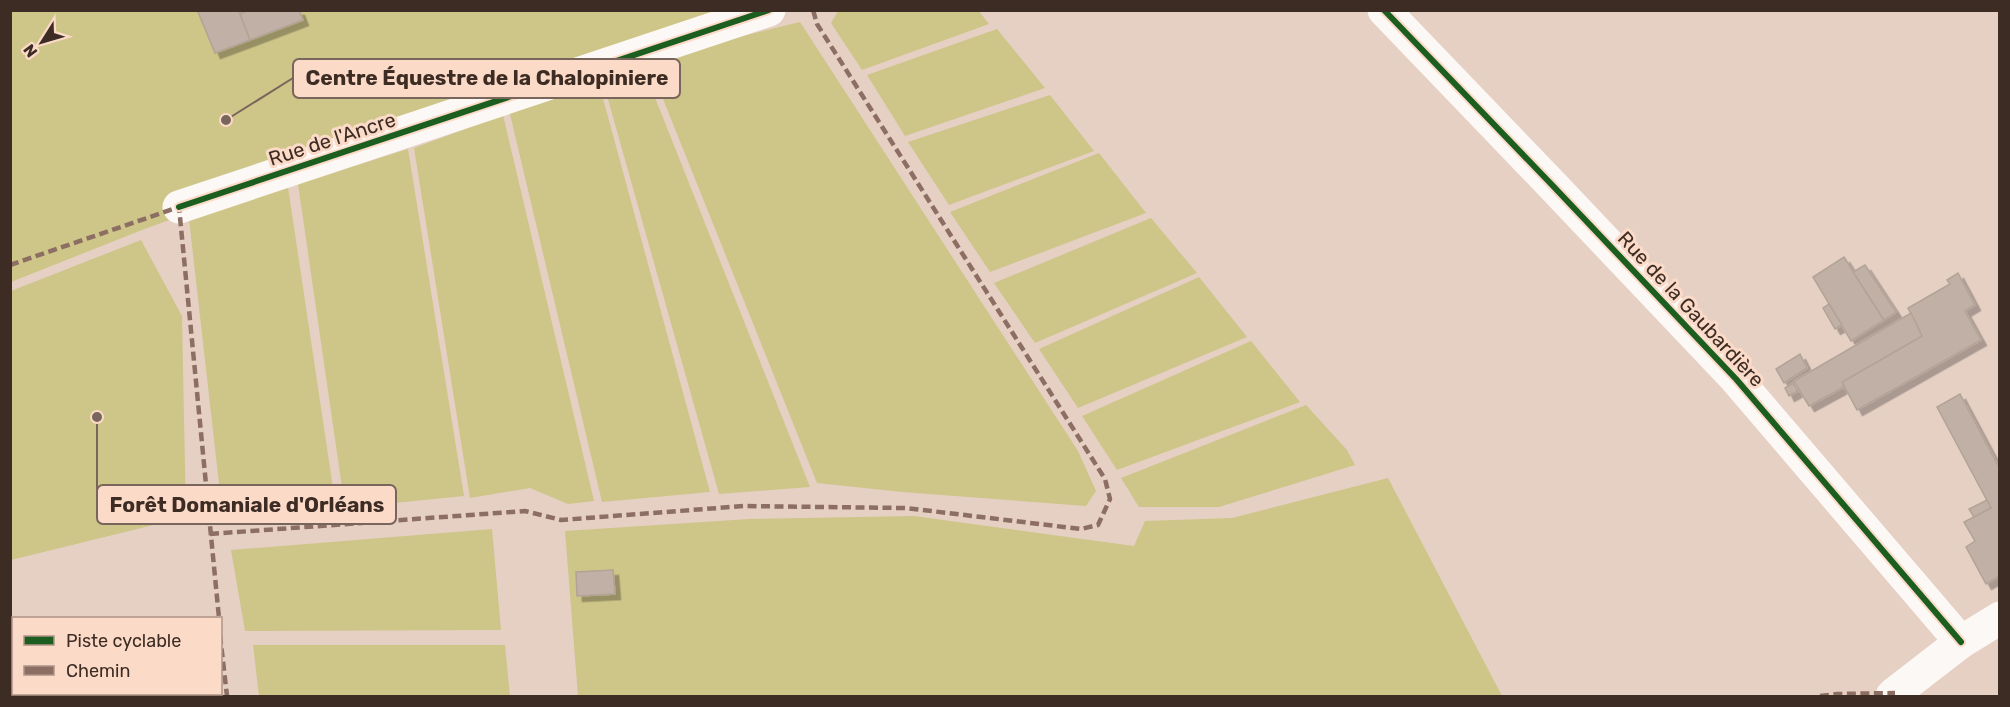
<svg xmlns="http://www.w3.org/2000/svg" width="2010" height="707" font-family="Rubik,sans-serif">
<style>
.green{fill:#cec588}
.building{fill:#c0b0a5;stroke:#b2a397;stroke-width:1.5;filter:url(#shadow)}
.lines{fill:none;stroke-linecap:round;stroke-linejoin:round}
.minor{stroke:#fbf8f6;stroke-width:33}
.quiet{stroke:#8d6e63;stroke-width:4.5;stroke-dasharray:9 4.5;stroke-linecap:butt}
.cycleway-casing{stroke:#fcdac8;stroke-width:10}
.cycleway{stroke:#1b5e20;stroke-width:6}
.labels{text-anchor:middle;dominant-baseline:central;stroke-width:6;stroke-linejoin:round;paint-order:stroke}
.street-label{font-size:20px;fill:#3c2c23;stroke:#fcdac8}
.leader{fill:none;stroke:#78655b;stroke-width:2}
.callout-dot{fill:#78655b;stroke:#fcdac8;stroke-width:2}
.callout{fill:#fcdac8;stroke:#78655b;stroke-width:2}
.callout-label{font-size:21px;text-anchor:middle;font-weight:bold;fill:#3c2c23}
</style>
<defs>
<filter id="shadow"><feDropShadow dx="5.5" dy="5.5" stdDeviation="0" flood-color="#0004"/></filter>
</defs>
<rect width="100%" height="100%" fill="#e6d0c4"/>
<g class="green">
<path d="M 978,10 L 989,24 L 862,70 L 831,23 L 838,11 Z"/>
<path d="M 11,11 L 739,11 L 142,230 L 11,282 Z"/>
<path d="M 800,22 L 1078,451 L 1096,491 L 1086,506 L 902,492 L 817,483 L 649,64 L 706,45 Z"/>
<path d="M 997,29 L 1045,88 L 905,136 L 867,75 Z"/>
<path d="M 642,65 L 810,487 L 719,494 L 602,78 Z"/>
<path d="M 598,80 L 710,492 L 602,502 L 509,110 Z"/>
<path d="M 1050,95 L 1094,151 L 949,205 L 908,142 Z"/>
<path d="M 503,115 L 594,501 L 568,504 L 530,488 L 470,498 L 414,148 Z"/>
<path d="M 408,149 L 464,496 L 345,508 L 298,184 Z"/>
<path d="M 1099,153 L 1146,213 L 990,272 L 950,212 Z"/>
<path d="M 288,187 L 336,508 L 223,519 L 189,219 Z"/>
<path d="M 1151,218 L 1197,273 L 1035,343 L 994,283 Z"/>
<path d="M 141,240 L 182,316 L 186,517 L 11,560 L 11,291 Z"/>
<path d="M 1199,277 L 1247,337 L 1078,408 L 1039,349 Z"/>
<path d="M 1251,341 L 1300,402 L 1117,470 L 1082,416 Z"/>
<path d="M 1306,405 L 1347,450 L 1355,465 L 1219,507 L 1139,507 L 1121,478 Z"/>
<path d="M 1388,478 L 1502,696 L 578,696 L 565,531 L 749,519 L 914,516 L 1134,546 L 1145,521 L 1232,518 Z"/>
<path d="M 492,529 L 501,630 L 245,631 L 231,550 Z"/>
<path d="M 253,645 L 505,645 L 510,696 L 259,696 Z"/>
</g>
<g class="building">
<path d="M 201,10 L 239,10 L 250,40 L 215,53 L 198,12 Z"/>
<path d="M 249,10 L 299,10 L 303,20 L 250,40 L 240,14 Z"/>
<path d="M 1844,257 L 1884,320 L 1851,341 L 1813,277 Z"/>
<path d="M 1865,265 L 1896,312 L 1884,320 L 1853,272 Z"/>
<path d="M 1958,273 L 1975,305 L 1965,311 L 1981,340 L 1857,410 L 1842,382 L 1922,336 L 1908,308 L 1950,284 L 1947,280 Z"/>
<path d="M 1829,304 L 1842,325 L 1835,329 L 1823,308 Z"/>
<path d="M 1911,313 L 1922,336 L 1842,382 L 1844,387 L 1809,406 L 1794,381 Z"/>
<path d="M 1800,354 L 1807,368 L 1784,383 L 1776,369 Z"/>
<path d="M 1793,383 L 1798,391 L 1789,396 L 1785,388 Z"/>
<path d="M 1960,394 L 2000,469 L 2000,576 L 1986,584 L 1966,547 L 1975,541 L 1964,522 L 1991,508 L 1937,407 Z"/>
<path d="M 1987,500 L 1991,508 L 1974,517 L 1969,509 Z"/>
<path d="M 613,570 L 615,594 L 577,596 L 576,572 Z"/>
</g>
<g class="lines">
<g class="minor">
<path d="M 1384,10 L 1554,187 L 1736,379 L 1961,642"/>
<path d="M 179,207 L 769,10"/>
<path d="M 1892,696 L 1895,693 L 1961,642 L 2000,618"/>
</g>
<g class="quiet">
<path d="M 10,265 L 179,207 L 219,618"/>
<path d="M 210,534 L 525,511 L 561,520 L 744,506 L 906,508 L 1081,529 L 1098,525 L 1110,499 L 1105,479 L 817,24 L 813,10"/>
<path d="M 220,635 L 227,696"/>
<path d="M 1820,696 L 1837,694 L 1895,693"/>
</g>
<defs>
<g id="cycleway">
<path d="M 1384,10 L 1554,187 L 1736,379 L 1961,642"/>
<path d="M 179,207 L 769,10"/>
</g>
</defs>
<use href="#cycleway" class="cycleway-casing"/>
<use href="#cycleway" class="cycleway"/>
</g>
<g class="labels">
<g class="street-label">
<text transform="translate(332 139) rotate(-18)">Rue de l'Ancre</text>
<text transform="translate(1691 309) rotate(47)">Rue de la Gaubardière</text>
</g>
</g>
<path class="leader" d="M226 120L293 78M97 417L97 505"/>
<g class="callout-dot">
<circle cx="226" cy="120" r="6"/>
<circle cx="97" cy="417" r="6"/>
</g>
<g class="callout">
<rect x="293" y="59" width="387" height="39" rx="6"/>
<rect x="97" y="485" width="299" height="39" rx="6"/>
</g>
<g class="callout-label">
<text x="487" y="85">Centre Équestre de la Chalopiniere</text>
<text x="247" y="512">Forêt Domaniale d'Orléans</text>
</g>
<rect width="2010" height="707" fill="none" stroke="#3c2c23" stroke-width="24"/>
<rect x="12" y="617" width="210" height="78" fill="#fcdac8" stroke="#af9486" stroke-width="1.5"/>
<rect x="24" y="636" width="30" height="9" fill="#1b5e20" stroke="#af9486" stroke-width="1.5"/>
<text x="66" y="647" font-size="18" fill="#3c2c23">Piste cyclable</text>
<rect x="24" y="666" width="30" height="9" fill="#8d6e63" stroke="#af9486" stroke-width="1.5"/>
<text x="66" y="677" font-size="18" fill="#3c2c23">Chemin</text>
<g transform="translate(42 42) rotate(233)" stroke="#fcdac8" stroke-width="4.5" paint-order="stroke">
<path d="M0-4.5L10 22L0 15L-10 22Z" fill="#3c2c23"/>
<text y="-9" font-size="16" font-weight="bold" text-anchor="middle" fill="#3c2c23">N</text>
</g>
</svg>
